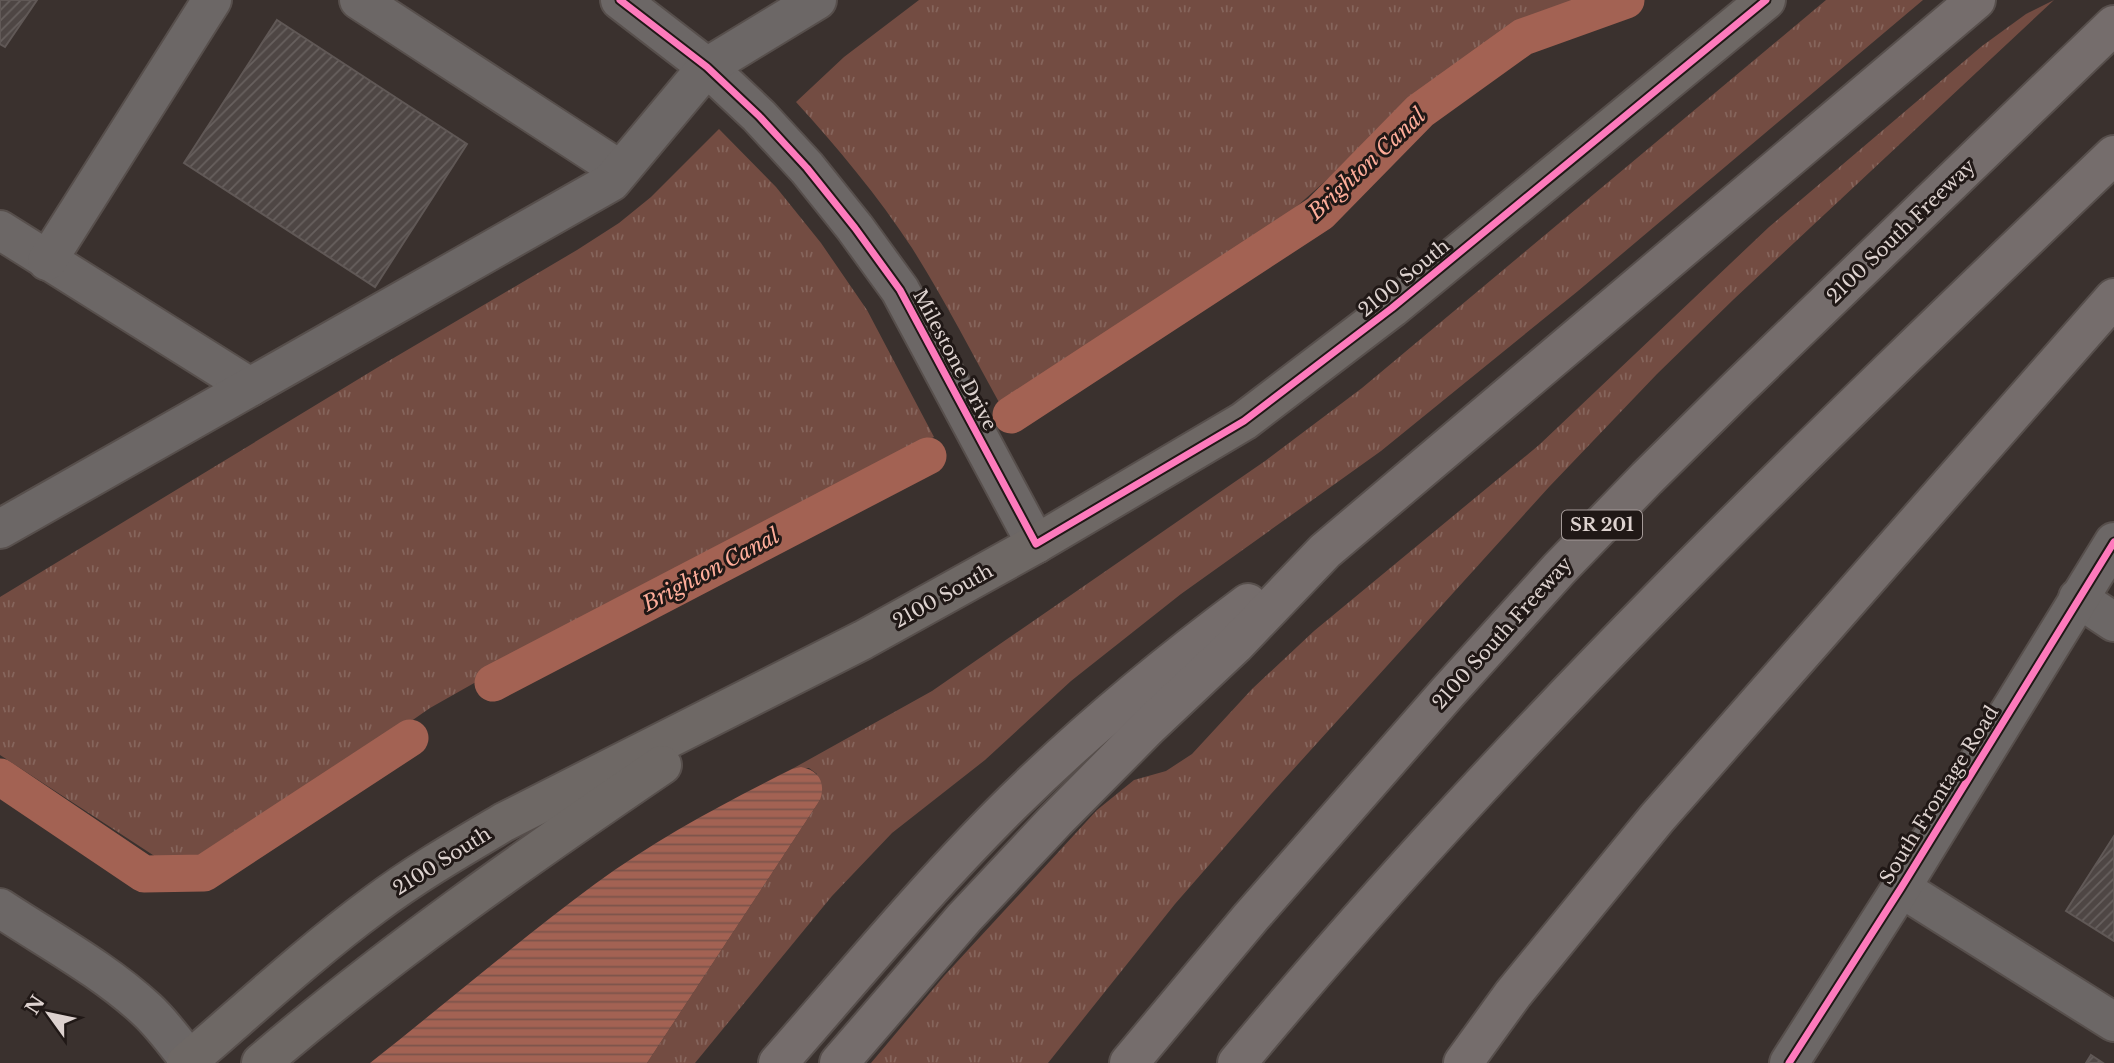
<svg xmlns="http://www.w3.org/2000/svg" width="2114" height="1063" font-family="'Libre Baskerville',serif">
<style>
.grass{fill:url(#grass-tufts)}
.water{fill:url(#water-rules)}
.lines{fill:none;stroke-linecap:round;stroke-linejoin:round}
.canal{stroke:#a36253;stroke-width:37}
.building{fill:url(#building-hatch);stroke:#605856;stroke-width:2}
.minor-casing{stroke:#574f4c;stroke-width:42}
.major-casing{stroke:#574f4c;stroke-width:42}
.highway-casing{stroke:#574f4c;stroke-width:42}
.minor{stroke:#6c6766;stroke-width:38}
.major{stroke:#6e6865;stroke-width:38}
.highway{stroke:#756d6c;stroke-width:38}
.cycleway-casing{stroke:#201816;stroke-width:11}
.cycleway{stroke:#fd7abc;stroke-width:7}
.labels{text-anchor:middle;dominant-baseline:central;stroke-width:6;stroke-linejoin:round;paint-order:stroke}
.shield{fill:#201816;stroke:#a49a98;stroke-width:2}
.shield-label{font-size:18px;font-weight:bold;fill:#ddd2cf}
.street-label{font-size:19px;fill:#ddd2cf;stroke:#201816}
.water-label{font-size:21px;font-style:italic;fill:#fead9a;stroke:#201816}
</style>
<defs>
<pattern id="grass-tufts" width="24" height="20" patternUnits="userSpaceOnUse" patternTransform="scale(1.75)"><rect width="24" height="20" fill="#734c42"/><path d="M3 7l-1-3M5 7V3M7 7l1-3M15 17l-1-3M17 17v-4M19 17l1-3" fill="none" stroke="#86655c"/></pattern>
<pattern id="water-rules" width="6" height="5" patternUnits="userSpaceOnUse" patternTransform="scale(1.75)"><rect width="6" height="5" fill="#a36253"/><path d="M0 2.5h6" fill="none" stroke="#7c544b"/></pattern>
<pattern id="building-hatch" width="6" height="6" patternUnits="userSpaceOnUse" patternTransform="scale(1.75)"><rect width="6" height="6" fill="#4e4644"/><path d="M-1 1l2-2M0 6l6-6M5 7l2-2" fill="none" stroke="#67605e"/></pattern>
</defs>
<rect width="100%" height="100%" fill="#3a312e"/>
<g class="grass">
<path d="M 919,0 L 1595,0 L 1532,19 L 1458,63 L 1295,208 L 1033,389 L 1001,406 C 972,353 944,299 912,248 C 878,196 837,147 796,102 L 844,57 Z"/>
<path d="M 1826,0 L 1923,0 L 1578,291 L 1381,451 L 1181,594 L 1071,681 L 985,760 L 892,833 L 832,896 L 695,1063 L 647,1063 L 820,800 L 817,774 L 809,768 L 792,769 L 932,691 L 1265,461 L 1362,388 Z"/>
<path d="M 2054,0 L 1734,299 L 1657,374 L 1549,487 L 1271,794 L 1175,904 L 1048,1063 L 871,1063 L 944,976 L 1097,810 L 1134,780 L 1166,771 L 1192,754 L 1252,689 L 1314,631 L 1539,445 L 1769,227 L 1982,46 L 2026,14 Z"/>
<path d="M 719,129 L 776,187 L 821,243 L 867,310 L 934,437 L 582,622 L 430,708 L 207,863 L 175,862 L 156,857 L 0,755 L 0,597 L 380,366 L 577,250 L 619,223 L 651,197 Z"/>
</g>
<path class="water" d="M 801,767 C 819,770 826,783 820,800 L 647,1063 L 370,1063 C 445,1004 518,941 595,884 C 656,839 724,803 792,769 Z"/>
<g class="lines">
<g class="canal">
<path d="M 1011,415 L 1320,213 L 1420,111 L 1523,37 L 1626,0"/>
<path d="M 493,683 L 928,456"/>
<path d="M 0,777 L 144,874 L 204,873 L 410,738"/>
</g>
</g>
<g class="building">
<path d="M 0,0 L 37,0 L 5,47 L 0,44 Z"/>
<path d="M 277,20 L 467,144 L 375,287 L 184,163 Z"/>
<path d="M 2114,836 L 2114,941 L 2066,911 Z"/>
<path d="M 2091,1055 L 2103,1063 L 2086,1063 Z"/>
</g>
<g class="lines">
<defs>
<g id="minor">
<path d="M 359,0 L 620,170"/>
<path d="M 620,0 L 707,67 L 759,116 L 807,168 L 855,228 L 900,290 L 1036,544"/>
<path d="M 0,230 L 250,387"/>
<path d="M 47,261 L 212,0"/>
<path d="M 0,529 L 611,182 L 707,67 L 817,0"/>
<path d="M 2078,598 L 2114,622"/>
<path d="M 1901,888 L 2114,1022"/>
<path d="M 0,908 C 50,941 104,970 147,1010 C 163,1025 176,1043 189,1060"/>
<path d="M 1789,1063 L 1901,888 L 2114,542"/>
</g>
<g id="major">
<path d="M 186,1063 C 248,1010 308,954 374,905 C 415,874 460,848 504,822 L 863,640 L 1036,544 L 1244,421 L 1392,308 L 1766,0"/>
<path d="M 261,1063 C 388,954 524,859 662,765"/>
</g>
<g id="highway">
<path d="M 778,1063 C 855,975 930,884 1013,802 C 1086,730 1166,664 1248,603"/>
<path d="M 839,1063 L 964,918 L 1055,821 L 1148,727 L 1235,645 L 1325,551 L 1976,0"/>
<path d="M 1129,1063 L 1251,917 L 1447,693 L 1559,569 L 1647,478 L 1737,389 L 2114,25"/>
<path d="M 1237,1063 C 1506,738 1810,446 2114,155"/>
<path d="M 1463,1063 L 1513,994 L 1657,818 L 2114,298"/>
</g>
</defs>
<use href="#minor" class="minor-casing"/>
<use href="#major" class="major-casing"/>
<use href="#highway" class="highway-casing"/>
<use href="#minor" class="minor"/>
<use href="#major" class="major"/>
<use href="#highway" class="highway"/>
<defs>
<g id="cycleway">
<path d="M 620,0 L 707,67 L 759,116 L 807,168 L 855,228 L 900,290 L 1036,544 L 1244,421 L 1392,308 L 1766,0"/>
<path d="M 1789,1063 L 1901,888 L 2114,542"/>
</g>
</defs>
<use href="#cycleway" class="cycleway-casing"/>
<use href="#cycleway" class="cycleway"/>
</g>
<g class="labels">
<rect class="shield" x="1562" y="510.5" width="80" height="29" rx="5"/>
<g class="shield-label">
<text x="1602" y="525">SR 201</text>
</g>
<g class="street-label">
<text transform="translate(1901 231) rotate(-44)">2100 South Freeway</text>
<text transform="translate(1404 278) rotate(-39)">2100 South</text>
<text transform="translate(955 360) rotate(62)">Milestone Drive</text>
<text transform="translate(943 596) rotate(-29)">2100 South</text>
<text transform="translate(1502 633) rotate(-48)">2100 South Freeway</text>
<text transform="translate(1939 795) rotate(-58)">South Frontage Road</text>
<text transform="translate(442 861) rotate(-32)">2100 South</text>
</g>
<g class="water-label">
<text transform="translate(1367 164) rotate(-43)">Brighton Canal</text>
<text transform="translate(711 570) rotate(-28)">Brighton Canal</text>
</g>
</g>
<g transform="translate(49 1014) rotate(303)" stroke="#201816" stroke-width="5" paint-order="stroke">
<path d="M0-5L12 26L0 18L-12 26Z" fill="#ddd2cf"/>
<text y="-10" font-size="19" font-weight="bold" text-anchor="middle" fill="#ddd2cf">N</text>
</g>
</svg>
